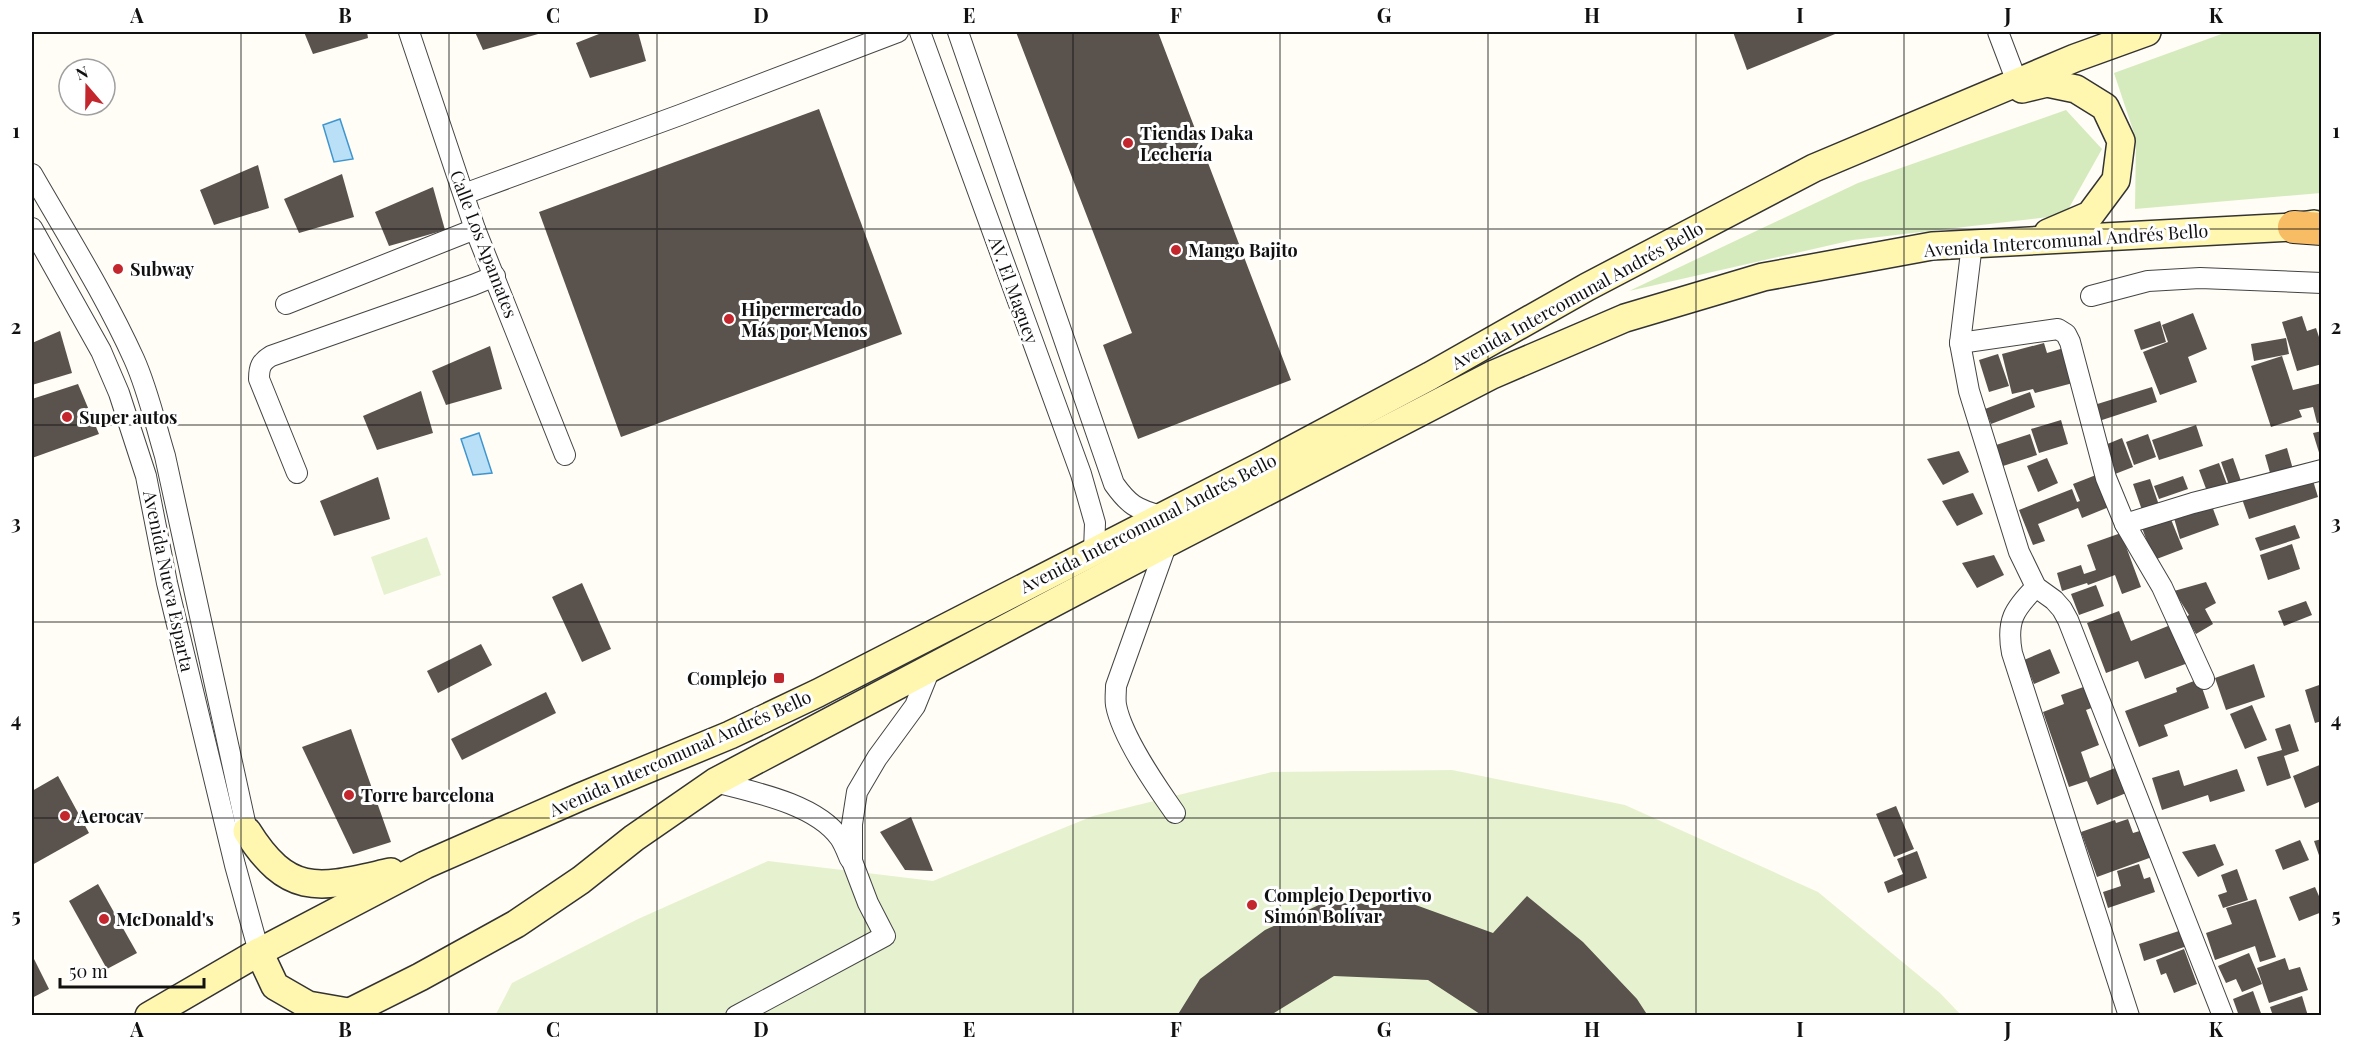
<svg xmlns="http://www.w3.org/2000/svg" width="2353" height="1047" font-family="'Playfair Display',serif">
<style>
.green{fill:#d5ebbd}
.pitch{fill:#e6f2cf}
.water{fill:#b9e0f7;stroke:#3f96cf;stroke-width:1.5}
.building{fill:#5a524d}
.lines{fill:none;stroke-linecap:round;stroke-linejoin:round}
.minor-casing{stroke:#444;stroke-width:22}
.secondary-casing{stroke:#333;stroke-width:30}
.trunk-casing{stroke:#222;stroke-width:34}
.minor{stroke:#fff;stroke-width:20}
.secondary{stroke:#fff6b0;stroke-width:27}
.trunk{stroke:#f7bc64;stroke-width:32}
.grid{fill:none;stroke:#111;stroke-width:1.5;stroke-opacity:0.55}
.poi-dot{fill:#c4262e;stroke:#fff;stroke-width:2}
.labels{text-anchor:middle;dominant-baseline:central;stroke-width:6;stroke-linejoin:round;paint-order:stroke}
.poi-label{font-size:18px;font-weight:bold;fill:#111;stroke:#fff;text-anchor:start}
.street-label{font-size:18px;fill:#111;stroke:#fff}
.neatline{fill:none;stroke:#111;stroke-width:2}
.grid-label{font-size:20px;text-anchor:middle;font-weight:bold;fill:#111}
</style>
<rect width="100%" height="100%" fill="#fffdf5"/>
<g class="green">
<path d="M 2227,32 L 2321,32 L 2321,193 L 2135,209 L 2136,139 L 2114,73 Z"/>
<path d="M 2066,110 L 2102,149 L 2065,215 L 1853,240 L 1629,291 L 1858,183 Z"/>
</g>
<g class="pitch">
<path d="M 427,537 L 441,575 L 384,595 L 371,557 Z"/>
<path d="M 1452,770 L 1625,805 L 1818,892 L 1940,993 L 1961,1015 L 495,1016 L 512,983 L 638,919 L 768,861 L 933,881 L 1093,816 L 1272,772 Z"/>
</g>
<g class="water">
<path d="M 340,119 L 353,159 L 334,162 L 323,125 Z"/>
<path d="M 479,433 L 492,473 L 473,475 L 461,439 Z"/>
</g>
<g class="building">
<path d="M 304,32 L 367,32 L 368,38 L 313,54 Z"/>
<path d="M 475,32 L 538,32 L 538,34 L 483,50 Z"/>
<path d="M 604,32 L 638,32 L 646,61 L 590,78 L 576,43 Z"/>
<path d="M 1016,32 L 1158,32 L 1291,380 L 1138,439 L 1103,345 L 1132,333 Z"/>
<path d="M 1733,32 L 1840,32 L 1747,70 Z"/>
<path d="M 819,109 L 902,334 L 621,437 L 539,212 Z"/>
<path d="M 258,165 L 269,208 L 214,225 L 200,190 Z"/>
<path d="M 342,174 L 354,217 L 299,233 L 284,199 Z"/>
<path d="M 433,187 L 445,230 L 389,246 L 375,212 Z"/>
<path d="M 2193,313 L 2207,349 L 2188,357 L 2197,382 L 2160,395 L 2143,352 L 2168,342 L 2162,325 Z"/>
<path d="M 2302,316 L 2307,331 L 2316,328 L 2322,346 L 2322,364 L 2297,371 L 2282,322 Z"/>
<path d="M 2160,321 L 2166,342 L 2141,350 L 2134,330 Z"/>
<path d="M 60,331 L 72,373 L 32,385 L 32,343 Z"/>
<path d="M 2286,338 L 2289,354 L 2254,361 L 2251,344 Z"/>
<path d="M 2044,343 L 2047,353 L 2064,348 L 2073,383 L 2035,393 L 2033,389 L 2012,394 L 2002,354 Z"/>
<path d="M 490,346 L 502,389 L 446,405 L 432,371 Z"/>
<path d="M 1998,354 L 2009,386 L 1989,392 L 1979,360 Z"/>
<path d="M 2282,356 L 2293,390 L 2322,383 L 2322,422 L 2317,423 L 2313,407 L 2299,410 L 2302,417 L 2271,427 L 2251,366 Z"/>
<path d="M 78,384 L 99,434 L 32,458 L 32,399 Z"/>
<path d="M 2152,387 L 2157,402 L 2096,422 L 2091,406 Z"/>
<path d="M 421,391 L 433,433 L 377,450 L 363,416 Z"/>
<path d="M 2030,392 L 2035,407 L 1991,424 L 1985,409 Z"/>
<path d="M 2061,420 L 2068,444 L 2039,453 L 2031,429 Z"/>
<path d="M 2196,425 L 2203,446 L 2159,460 L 2152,440 Z"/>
<path d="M 2322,431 L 2322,459 L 2321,459 L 2313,433 Z"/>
<path d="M 2030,434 L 2037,455 L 2003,466 L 1996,445 Z"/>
<path d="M 2148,434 L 2156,457 L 2134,465 L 2126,442 Z"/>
<path d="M 2122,438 L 2133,467 L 2115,474 L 2105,445 Z"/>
<path d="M 2287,448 L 2294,473 L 2272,480 L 2265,455 Z"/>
<path d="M 1959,451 L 1969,472 L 1943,485 L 1927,459 Z"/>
<path d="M 2047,458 L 2058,483 L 2038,492 L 2027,466 Z"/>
<path d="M 2233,458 L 2241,481 L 2229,485 L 2221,462 Z"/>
<path d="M 2219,463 L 2228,487 L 2208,494 L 2199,470 Z"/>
<path d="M 2311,474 L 2318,497 L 2249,519 L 2241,496 Z"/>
<path d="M 2096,475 L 2109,507 L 2082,518 L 2078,508 L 2038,524 L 2045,541 L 2033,545 L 2019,510 L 2072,489 L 2077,502 L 2080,501 L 2073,484 Z"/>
<path d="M 2183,476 L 2188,489 L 2159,499 L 2154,486 Z"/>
<path d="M 378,477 L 390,519 L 334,536 L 320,501 Z"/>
<path d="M 2150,479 L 2160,508 L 2143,513 L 2133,484 Z"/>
<path d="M 1973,493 L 1983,514 L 1957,526 L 1942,501 Z"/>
<path d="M 2212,506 L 2219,525 L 2180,539 L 2174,518 Z"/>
<path d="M 2170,517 L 2183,549 L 2154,560 L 2142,528 Z"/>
<path d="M 2295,525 L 2300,538 L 2260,551 L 2255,538 Z"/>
<path d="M 2121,533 L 2141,587 L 2122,594 L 2115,575 L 2088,585 L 2087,583 L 2062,591 L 2057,573 L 2081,565 L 2084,574 L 2096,570 L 2087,545 Z"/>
<path d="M 2292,544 L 2300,569 L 2268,580 L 2260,555 Z"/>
<path d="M 1994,555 L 2004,575 L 1977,588 L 1962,563 Z"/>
<path d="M 2206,582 L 2216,603 L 2205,609 L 2213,624 L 2196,634 L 2186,617 L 2189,615 L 2174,591 Z"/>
<path d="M 582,583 L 611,649 L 582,662 L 552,597 Z"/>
<path d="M 2096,585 L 2104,606 L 2079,615 L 2071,594 Z"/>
<path d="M 2306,601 L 2312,615 L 2284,626 L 2278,611 Z"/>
<path d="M 2119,611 L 2131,641 L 2173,624 L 2188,663 L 2145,679 L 2138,661 L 2106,673 L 2087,623 Z"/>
<path d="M 481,644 L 492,665 L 438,693 L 427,671 Z"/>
<path d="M 2050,649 L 2060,673 L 2034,684 L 2024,660 Z"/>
<path d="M 2254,664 L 2265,697 L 2226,710 L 2215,678 Z"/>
<path d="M 2199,679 L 2209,708 L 2164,725 L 2168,736 L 2139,747 L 2125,711 L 2177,692 L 2176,688 Z"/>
<path d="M 2322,684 L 2322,721 L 2315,723 L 2305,690 Z"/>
<path d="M 2089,685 L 2097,706 L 2086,710 L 2099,745 L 2081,752 L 2090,778 L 2120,766 L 2131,791 L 2097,805 L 2087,781 L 2069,787 L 2043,712 L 2064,704 L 2061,695 Z"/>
<path d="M 546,692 L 556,713 L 462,760 L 451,739 Z"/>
<path d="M 2252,705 L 2267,740 L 2245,749 L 2230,714 Z"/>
<path d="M 2290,724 L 2299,751 L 2284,756 L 2291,778 L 2267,786 L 2257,757 L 2282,750 L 2275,729 Z"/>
<path d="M 351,729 L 391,842 L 353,854 L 302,747 Z"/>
<path d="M 2322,764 L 2322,807 L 2319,802 L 2305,808 L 2293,776 Z"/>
<path d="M 2237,769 L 2245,791 L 2210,802 L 2208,795 L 2162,810 L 2152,778 L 2179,770 L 2184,786 Z"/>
<path d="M 58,776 L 89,833 L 32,865 L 32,791 Z"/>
<path d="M 1896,806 L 1914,849 L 1894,857 L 1876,814 Z"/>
<path d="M 911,817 L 933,871 L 905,870 L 880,832 Z"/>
<path d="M 2128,819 L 2133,833 L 2143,830 L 2152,857 L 2097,877 L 2081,832 L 2115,820 L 2116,823 Z"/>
<path d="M 2322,839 L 2322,861 L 2321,861 L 2314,841 Z"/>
<path d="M 2300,840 L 2309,860 L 2283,870 L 2275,850 Z"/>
<path d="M 2215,844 L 2224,865 L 2198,877 L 2182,852 Z"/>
<path d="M 1917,851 L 1927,878 L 1888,893 L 1884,882 L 1903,874 L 1897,859 Z"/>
<path d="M 2139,864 L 2144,879 L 2150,877 L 2155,892 L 2108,908 L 2103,892 L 2121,886 L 2117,871 Z"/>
<path d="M 2237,869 L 2248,900 L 2223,908 L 2218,895 L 2227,892 L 2221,875 Z"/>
<path d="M 98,884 L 137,953 L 107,969 L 69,901 Z"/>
<path d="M 2315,887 L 2322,903 L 2322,912 L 2299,921 L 2289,897 Z"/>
<path d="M 1527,896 L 1583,942 L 1637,999 L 1648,1016 L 1483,1016 L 1428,980 L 1334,976 L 1269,1016 L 1177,1016 L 1200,979 L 1265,930 L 1323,903 L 1413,904 L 1493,933 Z"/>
<path d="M 2256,899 L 2276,957 L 2260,962 L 2255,946 L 2215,960 L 2206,933 L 2232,924 L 2226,908 Z"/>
<path d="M 2182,930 L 2187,946 L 2144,961 L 2139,944 Z"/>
<path d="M 2184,949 L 2197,984 L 2174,993 L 2166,973 L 2161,975 L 2156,960 Z"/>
<path d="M 2249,953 L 2262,984 L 2242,992 L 2236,979 L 2226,983 L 2218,966 Z"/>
<path d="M 32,955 L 49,989 L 32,998 Z"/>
<path d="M 2285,958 L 2289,970 L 2300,967 L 2308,990 L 2269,1003 L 2257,968 Z"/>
<path d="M 2253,991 L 2262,1016 L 2239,1016 L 2233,999 Z"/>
<path d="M 2302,996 L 2308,1016 L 2273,1016 L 2270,1007 Z"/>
</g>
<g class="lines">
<defs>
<g id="minor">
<path d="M 409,32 L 475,229 L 565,455"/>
<path d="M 920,32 L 1081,474 L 1095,523 L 1094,551"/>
<path d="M 958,32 L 1114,484 C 1129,505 1136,509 1161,516"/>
<path d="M 1998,32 L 2017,82"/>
<path d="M 32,174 C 67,235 105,295 134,359 C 148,390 155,423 165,456 L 247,831"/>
<path d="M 464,194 L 680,115 L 898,32"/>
<path d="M 32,228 L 101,351 L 119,393 L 146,476 L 167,583 L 235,865 L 259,952"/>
<path d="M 1972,244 L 1960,343 L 1969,391 L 2019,552 L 2036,587 L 2054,600 L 2062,609 L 2068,620 L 2223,1016"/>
<path d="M 2091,296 L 2148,281 L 2200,278 L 2322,283"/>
<path d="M 286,304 L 475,229"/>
<path d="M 1960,343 L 2058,329 L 2066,334 L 2070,342 L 2106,478 L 2125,524 L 2162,587 L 2204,679"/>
<path d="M 297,473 L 259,379 C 259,367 261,362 271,356 L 473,285 L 495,276"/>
<path d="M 2125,524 L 2193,503 L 2322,470"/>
<path d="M 1167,543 L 1116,686 C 1116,692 1115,699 1116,705 C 1122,737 1156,786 1175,813"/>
<path d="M 2036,587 C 2014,609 2006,621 2012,653 L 2129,1016"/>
<path d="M 715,782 C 754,792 816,804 840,838 C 844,844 847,852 850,859"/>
<path d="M 736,1016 L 885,936 L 868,903 L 852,861 L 852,824 L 857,792 L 877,758 L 915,706 L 930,669"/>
</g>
<g id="secondary">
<path d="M 2022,89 L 2047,83 L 2076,89 L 2105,107 L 2121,141 L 2116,180 L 2090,215 L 2048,233"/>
<path d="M 247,831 C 290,900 322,887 391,872"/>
<path d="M 259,952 L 275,986 L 308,1005 L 348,1012"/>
<path d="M 149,1016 L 259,952 L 425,865 L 580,797 L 730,735 L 818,693 L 1265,464 L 1430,376 L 1587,287 L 1814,168 L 2075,58 L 2147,32"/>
<path d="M 342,1016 L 420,977 L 516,924 L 581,880 L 634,838 L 715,782 L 1167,543 L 1492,375 L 1625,318 L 1763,277 L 1932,246 L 2294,227 L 2314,224"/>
</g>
<path id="trunk" d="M 2294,227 L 2322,229"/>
</defs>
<use href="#minor" class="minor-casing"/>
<use href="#secondary" class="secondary-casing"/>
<use href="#trunk" class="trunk-casing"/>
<use href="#minor" class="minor"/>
<use href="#secondary" class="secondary"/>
<use href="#trunk" class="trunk"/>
</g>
<path class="grid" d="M 241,32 L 241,1016M 449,32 L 449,1016M 657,32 L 657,1016M 865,32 L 865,1016M 1073,32 L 1073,1016M 1280,32 L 1280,1016M 1488,32 L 1488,1016M 1696,32 L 1696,1016M 1904,32 L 1904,1016M 2112,32 L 2112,1016M 32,229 L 2322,229M 32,425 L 2322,425M 32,622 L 2322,622M 32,818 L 2322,818"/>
<g class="poi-dot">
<circle cx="1128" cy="143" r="6"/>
<circle cx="1176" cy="250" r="6"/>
<circle cx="118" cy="269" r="6"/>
<circle cx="729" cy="319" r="6"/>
<circle cx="67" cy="417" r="6"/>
<rect x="773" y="672" width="12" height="12" rx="3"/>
<circle cx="349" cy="795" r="6"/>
<circle cx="65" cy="816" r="6"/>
<circle cx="1252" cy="905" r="6"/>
<circle cx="104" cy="919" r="6"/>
</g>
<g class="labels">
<g class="poi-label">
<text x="1140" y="133">Tiendas Daka<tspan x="1140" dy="21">Lechería</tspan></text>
<text x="1188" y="250">Mango Bajito</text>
<text x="130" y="269">Subway</text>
<text x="741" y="309">Hipermercado<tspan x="741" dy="21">Más por Menos</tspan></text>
<text x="79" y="417">Super autos</text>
<text x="767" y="678" text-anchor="end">Complejo</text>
<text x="361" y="795">Torre barcelona</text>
<text x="77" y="816">Aerocav</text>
<text x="1264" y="895">Complejo Deportivo<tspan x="1264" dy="21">Simón Bolívar</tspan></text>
<text x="116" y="919">McDonald's</text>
</g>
<g class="street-label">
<text transform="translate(2066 240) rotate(-4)">Avenida Intercomunal Andrés Bello</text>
<text transform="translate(484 244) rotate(69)">Calle Los Apamates</text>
<text transform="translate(1014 290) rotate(70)">AV. El Maguey</text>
<text transform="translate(1577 295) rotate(-29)">Avenida Intercomunal Andrés Bello</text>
<text transform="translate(1148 523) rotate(-27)">Avenida Intercomunal Andrés Bello</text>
<text transform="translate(169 581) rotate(78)">Avenida Nueva Esparta</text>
<text transform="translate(680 753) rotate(-24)">Avenida Intercomunal Andrés Bello</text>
</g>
</g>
<rect width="2353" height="1047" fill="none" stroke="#ffffff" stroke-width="66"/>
<g transform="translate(87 87) rotate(340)"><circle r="28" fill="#ffffff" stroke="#a0a0a0" stroke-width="1.5"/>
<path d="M0-4.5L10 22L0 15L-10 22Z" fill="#c4262e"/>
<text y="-9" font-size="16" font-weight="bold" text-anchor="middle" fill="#111111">N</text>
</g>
<path d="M60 978v9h144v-9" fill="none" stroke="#111111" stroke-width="3"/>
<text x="69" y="978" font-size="18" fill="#111111" stroke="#ffffff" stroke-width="4.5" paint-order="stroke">50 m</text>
<rect x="33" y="33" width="2287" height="981" class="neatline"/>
<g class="grid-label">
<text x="137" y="23">A</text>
<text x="345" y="23">B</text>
<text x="553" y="23">C</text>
<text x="761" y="23">D</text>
<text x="969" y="23">E</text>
<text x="1176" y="23">F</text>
<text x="1384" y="23">G</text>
<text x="1592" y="23">H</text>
<text x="1800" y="23">I</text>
<text x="2008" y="23">J</text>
<text x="2216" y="23">K</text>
<text x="16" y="138">1</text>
<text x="2336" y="138">1</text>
<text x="16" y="334">2</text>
<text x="2336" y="334">2</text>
<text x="16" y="530">3</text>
<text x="2336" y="530">3</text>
<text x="16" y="727">4</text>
<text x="2336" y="727">4</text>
<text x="16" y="923">5</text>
<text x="2336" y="923">5</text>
<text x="137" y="1037">A</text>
<text x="345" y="1037">B</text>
<text x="553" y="1037">C</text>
<text x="761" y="1037">D</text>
<text x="969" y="1037">E</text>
<text x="1176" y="1037">F</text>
<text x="1384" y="1037">G</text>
<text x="1592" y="1037">H</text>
<text x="1800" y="1037">I</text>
<text x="2008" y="1037">J</text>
<text x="2216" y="1037">K</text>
</g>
</svg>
